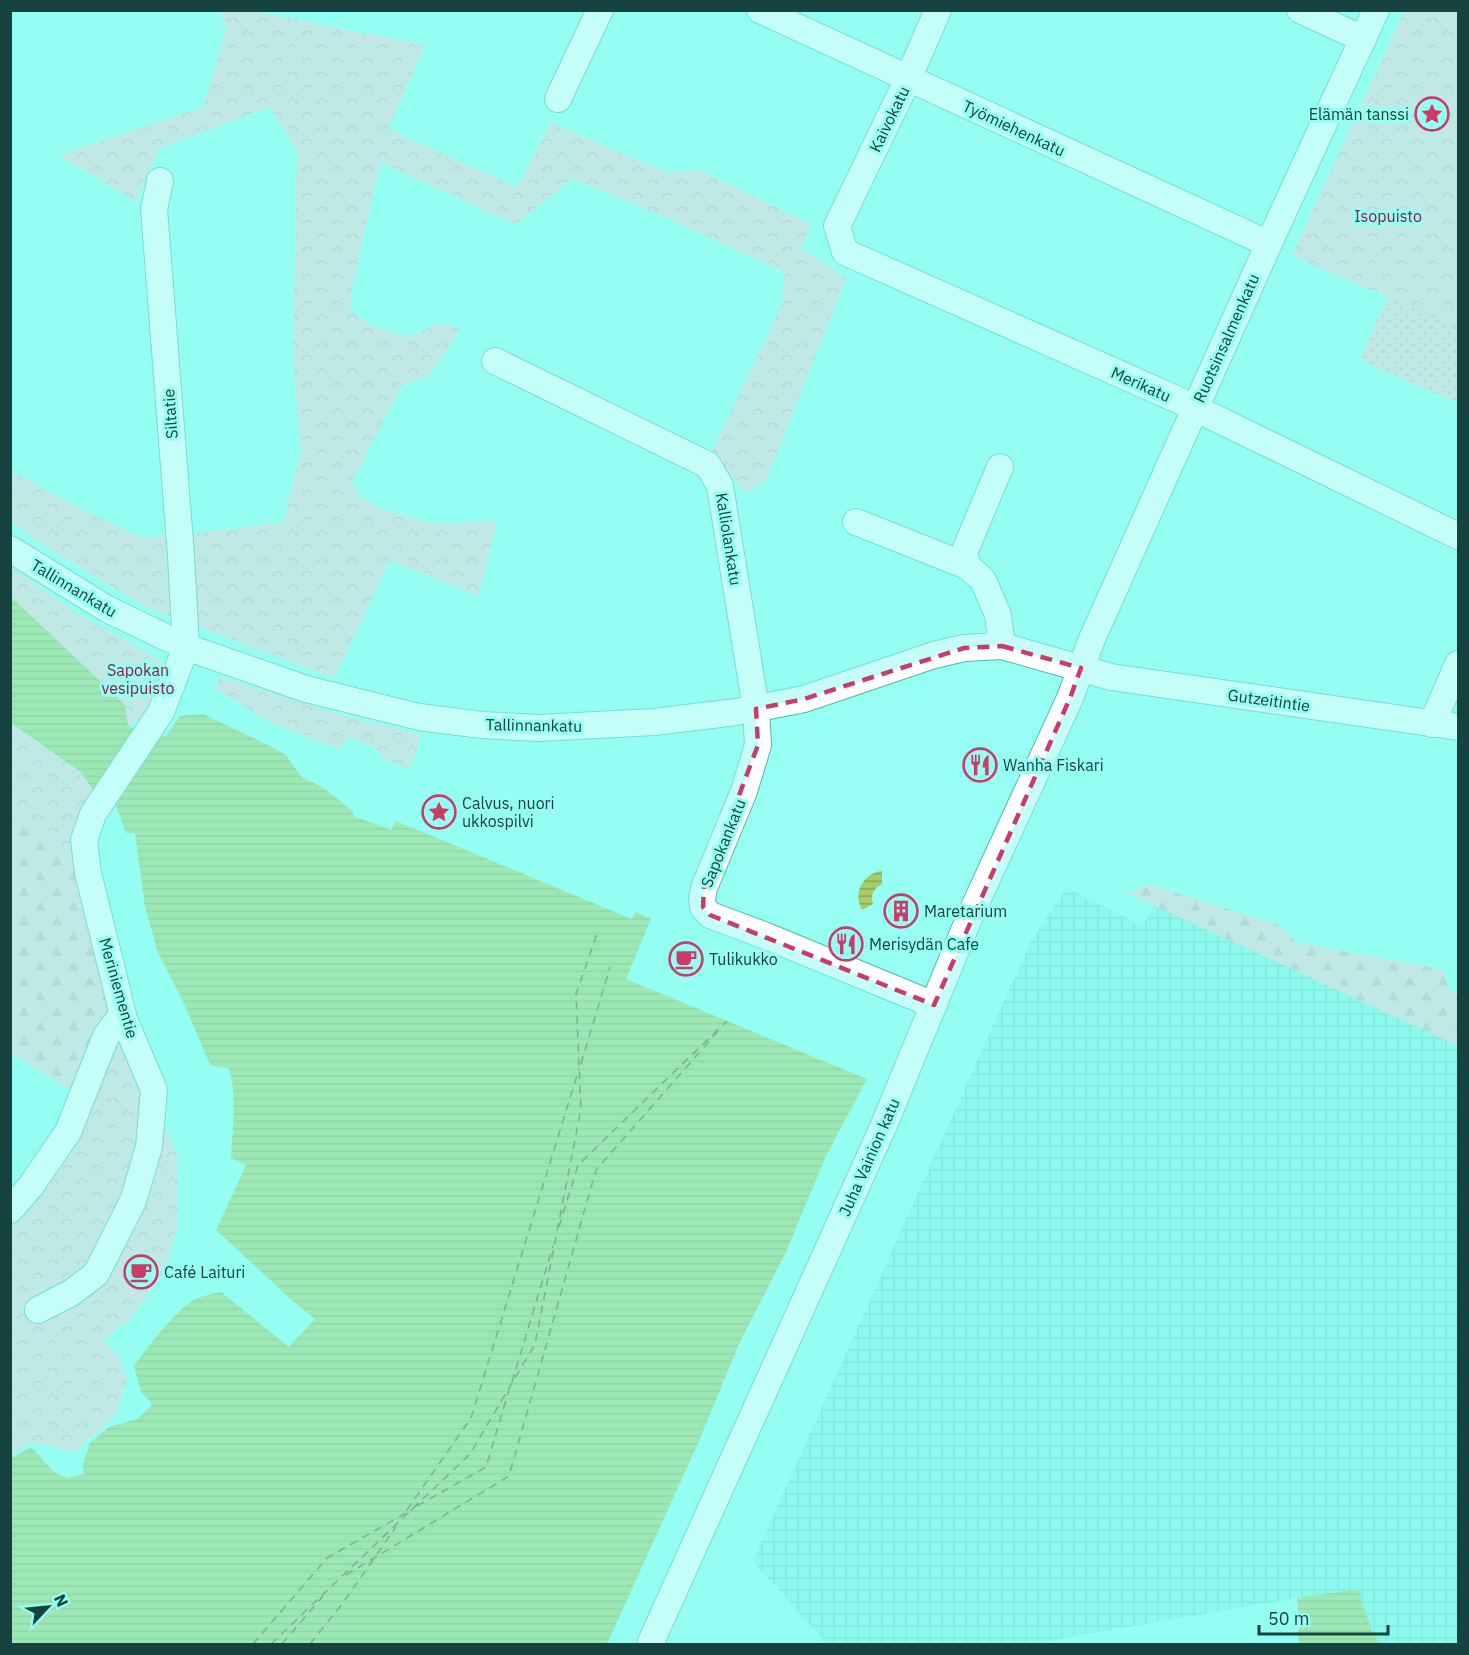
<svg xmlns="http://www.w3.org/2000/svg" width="1469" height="1655" font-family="'IBM Plex Sans',sans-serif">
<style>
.industrial{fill:url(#industrial-grid)}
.grass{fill:url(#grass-dots)}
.forest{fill:url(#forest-firs)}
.park{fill:url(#park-crowns)}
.water{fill:url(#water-rules)}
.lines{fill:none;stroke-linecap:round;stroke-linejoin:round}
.ferry{stroke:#475e18;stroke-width:1.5;stroke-dasharray:8 6;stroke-linecap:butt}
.minor-casing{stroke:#4eb9af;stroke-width:28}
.minor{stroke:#fff;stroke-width:26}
.marked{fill:none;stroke:#ca3c68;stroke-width:4.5;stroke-dasharray:12 8;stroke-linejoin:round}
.labels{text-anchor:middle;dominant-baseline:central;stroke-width:6;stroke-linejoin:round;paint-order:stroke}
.poi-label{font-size:16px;fill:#16433f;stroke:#96fef2;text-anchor:start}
.street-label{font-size:16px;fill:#16433f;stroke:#96fef2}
.park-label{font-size:16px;fill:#991646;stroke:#96fef2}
</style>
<defs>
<pattern id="industrial-grid" width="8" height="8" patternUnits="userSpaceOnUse" patternTransform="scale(1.5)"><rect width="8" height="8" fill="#7ff3e7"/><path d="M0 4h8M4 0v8" fill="none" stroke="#6dd2c7"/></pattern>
<pattern id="grass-dots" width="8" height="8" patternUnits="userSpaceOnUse" patternTransform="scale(1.5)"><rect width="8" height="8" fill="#f4ced5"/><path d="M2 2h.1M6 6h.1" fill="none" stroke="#d0b2b8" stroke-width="1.8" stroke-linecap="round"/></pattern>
<pattern id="forest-firs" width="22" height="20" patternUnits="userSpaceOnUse" patternTransform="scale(1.5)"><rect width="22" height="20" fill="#f4ced5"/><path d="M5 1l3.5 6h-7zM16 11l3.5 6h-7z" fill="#d0b2b8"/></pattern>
<pattern id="park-crowns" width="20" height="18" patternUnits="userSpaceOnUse" patternTransform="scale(1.5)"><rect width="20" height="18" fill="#f4ced5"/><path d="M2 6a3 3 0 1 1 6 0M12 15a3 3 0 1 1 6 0" fill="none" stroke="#d0b2b8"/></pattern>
<pattern id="water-rules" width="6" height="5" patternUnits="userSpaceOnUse" patternTransform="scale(1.5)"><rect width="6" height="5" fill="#a7cd68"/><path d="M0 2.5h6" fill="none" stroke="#87a857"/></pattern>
</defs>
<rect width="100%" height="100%" fill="#96fef2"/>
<path class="industrial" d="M 1067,888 L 1143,926 L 1157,899 L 1458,1032 L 1458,1644 L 1381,1644 L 1372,1632 L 1357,1589 L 1297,1598 L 1031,1644 L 827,1644 L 753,1561 L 1031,941 Z"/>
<path class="grass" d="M 1388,296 L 1458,327 L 1458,403 L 1360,360 Z"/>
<g class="forest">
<path d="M 10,822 L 75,860 L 109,1004 L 77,1094 L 11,1053 Z"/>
<path d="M 1147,884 L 1279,925 L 1296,942 L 1444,970 L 1449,990 L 1458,992 L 1458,1046 L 1127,893 Z"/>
</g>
<g class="park">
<path d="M 220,11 L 251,11 L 425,45 L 388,129 L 517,188 L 551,123 L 668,173 L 699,170 L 811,224 L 801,249 L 825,263 L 846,278 L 767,479 L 745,493 L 712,451 L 782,305 L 784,272 L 673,221 L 572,178 L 516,225 L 380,162 L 352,288 L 350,311 L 373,326 L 407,337 L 440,323 L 460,329 L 429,376 L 402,385 L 352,482 L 361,498 L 384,510 L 436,524 L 497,521 L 478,596 L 390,561 L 334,678 L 148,608 L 41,544 L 11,521 L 10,470 L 86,512 L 144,538 L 232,529 L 283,522 L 301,453 L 293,356 L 297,150 L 269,107 L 158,149 L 136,202 L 59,155 L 203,107 L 226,29 Z"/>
<path d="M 1404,11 L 1458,11 L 1458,327 L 1292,256 Z"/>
<path d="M 11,566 L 79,615 L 171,666 L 156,710 L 128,725 L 16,602 L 11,597 Z"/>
<path d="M 220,677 L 358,720 L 420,734 L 417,752 L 407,769 L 384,759 L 377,749 L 347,736 L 340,750 L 272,723 L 215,689 Z"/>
<path d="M 10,723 L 81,773 L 96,795 L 75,860 L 11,822 Z"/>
<path d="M 112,1040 L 132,1050 L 178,1158 L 178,1223 L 168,1265 L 133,1316 L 103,1341 L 121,1359 L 127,1379 L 117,1413 L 76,1452 L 32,1442 L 11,1455 L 11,1219 Z"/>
</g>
<g class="water">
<path d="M 11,597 L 125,705 L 128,725 C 143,734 149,738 166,736 L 180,716 L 203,714 L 272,747 L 286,755 L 301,776 L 325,789 L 353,811 L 353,816 L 391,830 L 396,821 L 632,919 L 636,912 L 651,919 L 626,979 L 867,1079 L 826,1156 L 786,1252 L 739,1344 L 699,1441 L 607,1644 L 11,1644 L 10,1459 L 31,1447 L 54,1472 L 67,1478 L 84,1474 L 83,1465 L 90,1443 L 109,1427 L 137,1419 L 151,1406 L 151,1402 L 141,1392 L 134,1366 C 147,1348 178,1306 198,1298 C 205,1295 213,1294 221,1292 L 289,1347 L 315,1319 L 296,1304 L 216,1230 L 246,1165 L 231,1158 C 232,1135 238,1088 228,1068 L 210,1065 L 183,1001 L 158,953 L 145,907 L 135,833 L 126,833 L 114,800 L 96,795 L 81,772 L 11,723 Z"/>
<path d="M 882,871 L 882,884 C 874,888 870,895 873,904 L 862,910 C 852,892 864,873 882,871 Z"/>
<path d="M 1358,1589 L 1372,1632 L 1381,1644 L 1299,1644 L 1297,1598 Z"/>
</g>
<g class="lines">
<g class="ferry">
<path d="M 581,1064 L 610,967"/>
<path d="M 559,1227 L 578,1165 L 727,1021"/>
<path d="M 512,1382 L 553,1246"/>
<path d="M 417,1506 L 486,1467 L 509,1390"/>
<path d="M 407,1510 L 471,1418 L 579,1069"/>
<path d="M 346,1575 L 509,1476 L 596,1170 L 718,1031"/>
<path d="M 253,1644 L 327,1558 L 413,1509"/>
<path d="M 271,1644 L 470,1454 L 535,1344 L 581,1109 L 576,994 L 597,934"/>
<path d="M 282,1644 L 323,1596"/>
<path d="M 310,1644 L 342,1604 L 396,1527"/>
</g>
<defs>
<g id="minor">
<path d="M 760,10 L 1269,244"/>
<path d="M 938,10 L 908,79 L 837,226 L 845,252 L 1176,399 L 1458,536"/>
<path d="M 1300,10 L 1363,39"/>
<path d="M 558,99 L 600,10"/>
<path d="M 495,361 L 708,465 L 720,486 L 756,709 L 758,745 L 744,791 L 704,888 L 702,898 L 703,907 L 710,915 L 766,936 L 934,1005"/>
<path d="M 856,522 L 967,566 L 983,580 L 998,615 L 1002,646"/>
<path d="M 10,549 L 107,609 L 186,647 L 306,689 L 419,717 L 482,725 L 538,728 L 654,722 L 736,712 L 774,705 L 804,699 L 934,655 L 964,648 L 1002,646 L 1111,677 L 1458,727"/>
<path d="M 967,566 L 964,553 L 1000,467"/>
<path d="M 1432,724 L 1458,664"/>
<path d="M 10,1210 L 30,1187 L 68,1132 L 106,1036 L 118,1020 L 124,1019"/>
<path d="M 38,1310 L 71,1293 L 96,1274 L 133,1201 L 149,1147 L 154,1090 L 124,1019 L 88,873 L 84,840 L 93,814 L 161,712 L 186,647 L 181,556 L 154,209 L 160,181"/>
<path d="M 650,1644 L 884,1125 L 970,916 L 1070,698 L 1092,639 L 1275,230 L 1376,10"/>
</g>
</defs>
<use href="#minor" class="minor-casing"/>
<use href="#minor" class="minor"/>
</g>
<path d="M0 0H1469V1655H0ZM 1002,646 L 1081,668 L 1070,698 L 934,1005 L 710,915 L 703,907 L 704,888 L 758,745 L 756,709 L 804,699 L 964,648 Z" fill="#96fef2" fill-opacity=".55" fill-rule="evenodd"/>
<path class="marked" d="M 1002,646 L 1081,668 L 1070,698 L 934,1005 L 710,915 L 703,907 L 704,888 L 758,745 L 756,709 L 804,699 L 964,648 Z"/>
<defs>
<symbol id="sight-ring" viewBox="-11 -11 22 22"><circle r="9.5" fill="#96fef2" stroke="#ca3c68" stroke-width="1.5"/><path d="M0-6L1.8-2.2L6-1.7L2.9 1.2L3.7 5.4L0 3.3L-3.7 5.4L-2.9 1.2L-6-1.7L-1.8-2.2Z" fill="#ca3c68"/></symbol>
<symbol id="restaurant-ring" viewBox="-11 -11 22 22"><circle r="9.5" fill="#96fef2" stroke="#ca3c68" stroke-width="1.5"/><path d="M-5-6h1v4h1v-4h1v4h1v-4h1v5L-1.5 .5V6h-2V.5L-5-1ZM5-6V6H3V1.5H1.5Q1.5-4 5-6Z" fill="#ca3c68"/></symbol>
<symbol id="building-ring" viewBox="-11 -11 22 22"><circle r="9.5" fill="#96fef2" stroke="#ca3c68" stroke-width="1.5"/><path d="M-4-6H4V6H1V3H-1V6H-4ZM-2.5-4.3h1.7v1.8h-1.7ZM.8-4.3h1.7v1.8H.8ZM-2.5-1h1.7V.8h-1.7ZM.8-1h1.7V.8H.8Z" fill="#ca3c68"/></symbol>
<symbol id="cafe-ring" viewBox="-11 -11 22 22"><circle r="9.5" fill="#96fef2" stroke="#ca3c68" stroke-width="1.5"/><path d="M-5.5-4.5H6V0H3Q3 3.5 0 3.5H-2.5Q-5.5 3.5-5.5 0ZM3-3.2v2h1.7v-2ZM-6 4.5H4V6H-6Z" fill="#ca3c68"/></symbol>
</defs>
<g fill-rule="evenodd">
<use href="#sight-ring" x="1413" y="95" width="38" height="38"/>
<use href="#restaurant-ring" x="961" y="746" width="38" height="38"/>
<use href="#sight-ring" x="420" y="793" width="38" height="38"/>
<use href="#building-ring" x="882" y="892" width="38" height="38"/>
<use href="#restaurant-ring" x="827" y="925" width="38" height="38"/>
<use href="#cafe-ring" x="667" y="940" width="38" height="38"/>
<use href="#cafe-ring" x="122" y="1253" width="38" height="38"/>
</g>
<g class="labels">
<g class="poi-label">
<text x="1409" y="114" text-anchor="end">Elämän tanssi</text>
<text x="1003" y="765">Wanha Fiskari</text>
<text x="462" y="803">Calvus, nuori<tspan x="462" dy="18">ukkospilvi</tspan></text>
<text x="924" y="911">Maretarium</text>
<text x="869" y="944">Merisydän Cafe</text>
<text x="709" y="959">Tulikukko</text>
<text x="164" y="1272">Café Laituri</text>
</g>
<g class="street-label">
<text transform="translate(889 119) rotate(-64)">Kaivokatu</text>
<text transform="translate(1014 128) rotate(25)">Työmiehenkatu</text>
<text transform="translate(1226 338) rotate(-66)">Ruotsinsalmenkatu</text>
<text transform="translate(1141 384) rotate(24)">Merikatu</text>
<text transform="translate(170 414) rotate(-94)">Siltatie</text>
<text transform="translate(729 539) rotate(81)">Kalliolankatu</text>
<text transform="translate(74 588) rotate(31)">Tallinnankatu</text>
<text transform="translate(1269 700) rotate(8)">Gutzeitintie</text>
<text transform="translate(534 725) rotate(1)">Tallinnankatu</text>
<text transform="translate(723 843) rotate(-68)">Sapokankatu</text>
<text transform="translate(119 988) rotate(74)">Meriniementie</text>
<text transform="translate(869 1157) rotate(-66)">Juha Vainion katu</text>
</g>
<g class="park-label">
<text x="1388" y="216">Isopuisto</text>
<text x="138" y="670">Sapokan<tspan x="138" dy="18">vesipuisto</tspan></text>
</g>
</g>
<rect width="1469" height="1655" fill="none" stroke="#16433f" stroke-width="24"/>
<g transform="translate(48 1607) rotate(64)" stroke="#96fef2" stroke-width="4.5" paint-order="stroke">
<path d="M0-4.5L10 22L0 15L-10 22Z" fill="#16433f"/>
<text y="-9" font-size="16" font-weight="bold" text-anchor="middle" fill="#16433f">N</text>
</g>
<path d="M1259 1625v9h129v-9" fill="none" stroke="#16433f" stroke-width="3"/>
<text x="1268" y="1625" font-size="18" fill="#16433f" stroke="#96fef2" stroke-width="4.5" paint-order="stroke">50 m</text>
</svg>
